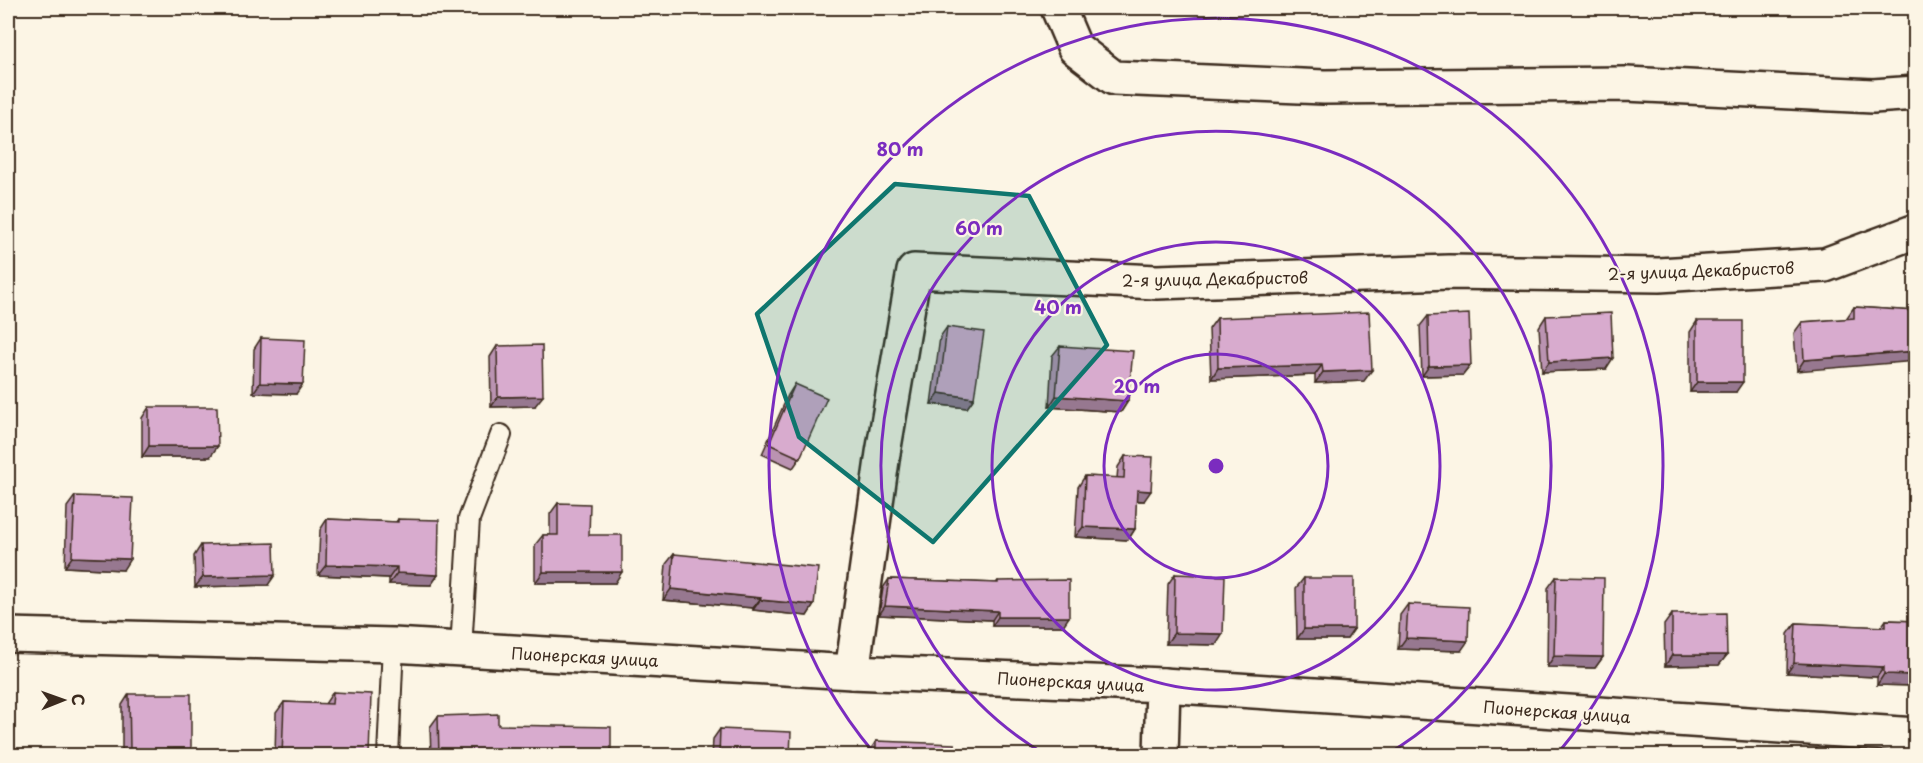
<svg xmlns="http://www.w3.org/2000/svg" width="1923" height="763" font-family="'Playpen Sans',sans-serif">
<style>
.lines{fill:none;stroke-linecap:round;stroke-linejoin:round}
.lane-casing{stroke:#3b2a1e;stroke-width:24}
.street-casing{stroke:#3b2a1e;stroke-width:38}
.secondary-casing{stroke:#3b2a1e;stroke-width:38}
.lane{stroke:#fcf5e5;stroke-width:20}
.street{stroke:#fcf5e5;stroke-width:33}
.secondary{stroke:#fcf5e5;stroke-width:33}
.wall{fill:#ba93b1;stroke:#3b2a1e;stroke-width:1.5}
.shaded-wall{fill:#977890;stroke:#3b2a1e;stroke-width:1.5}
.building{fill:#d8abce;stroke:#3b2a1e;stroke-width:1.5}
.marked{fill:#0f766e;fill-opacity:0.2;stroke:#0f766e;stroke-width:4.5;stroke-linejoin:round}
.ring{fill:none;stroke:#7b2cbf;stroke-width:3}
.labels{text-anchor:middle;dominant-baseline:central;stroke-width:4.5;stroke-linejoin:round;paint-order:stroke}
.street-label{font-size:16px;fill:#3b2a1e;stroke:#fcf5e5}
.centre{fill:#7b2cbf;stroke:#fcf5e5;stroke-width:3}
.ring-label{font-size:18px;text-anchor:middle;font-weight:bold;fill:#7b2cbf;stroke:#fcf5e5;stroke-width:4.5;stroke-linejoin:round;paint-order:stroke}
</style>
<rect width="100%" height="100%" fill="#fcf5e5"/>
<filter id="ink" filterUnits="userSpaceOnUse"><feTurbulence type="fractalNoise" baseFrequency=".0167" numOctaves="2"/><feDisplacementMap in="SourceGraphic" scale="12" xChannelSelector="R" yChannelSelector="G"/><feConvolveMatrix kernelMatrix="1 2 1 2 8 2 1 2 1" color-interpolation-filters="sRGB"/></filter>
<g filter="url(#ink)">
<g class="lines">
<defs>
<g id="lane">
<path d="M 461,649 L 469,519 L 501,435"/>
<path d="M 388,756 L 393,645"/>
</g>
<g id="street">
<path d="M 1058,8 L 1075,48 L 1114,78 L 1324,87 L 1626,84 L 1873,96 L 1916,93"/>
<path d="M 852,672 L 883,453 L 914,271 L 1157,282 L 1449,272 L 1659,275 L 1825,265 L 1916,231"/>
<path d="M 1161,756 L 1163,685"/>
</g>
<path id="secondary" d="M 8,635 L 393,645 L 852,672 L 1163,685 L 1916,735"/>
</defs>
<use href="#lane" class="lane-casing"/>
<use href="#street" class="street-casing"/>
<use href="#secondary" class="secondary-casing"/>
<use href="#lane" class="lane"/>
<use href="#street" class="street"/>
<use href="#secondary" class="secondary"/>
</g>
<g class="wall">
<path d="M 1854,307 L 1916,311 L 1797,371 L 1794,333 L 1802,322 L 1846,319 Z"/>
<path d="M 1428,316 L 1471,365 L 1463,375 L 1422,376 L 1420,326 Z"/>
<path d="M 1546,316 L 1606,369 L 1542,372 L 1539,327 Z"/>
<path d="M 1217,318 L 1364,381 L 1315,383 L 1315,375 L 1211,379 L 1209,329 Z"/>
<path d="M 1697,321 L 1736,392 L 1690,392 L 1690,332 Z"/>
<path d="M 947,327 L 974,398 L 967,408 L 931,404 L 940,337 Z"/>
<path d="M 261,338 L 296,394 L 253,393 L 254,349 Z"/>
<path d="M 497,346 L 535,406 L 491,407 L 490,357 Z"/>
<path d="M 1060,346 L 1128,401 L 1121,412 L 1049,407 L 1052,356 Z"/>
<path d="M 795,384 L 800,458 L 793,468 L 762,454 L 788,395 Z"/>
<path d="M 149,407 L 210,457 L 142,457 L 142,418 Z"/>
<path d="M 1125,456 L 1144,501 L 1136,501 L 1135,529 L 1128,540 L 1075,537 L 1078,487 L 1085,476 L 1117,478 L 1118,467 Z"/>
<path d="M 75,496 L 123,570 L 65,567 L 67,507 Z"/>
<path d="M 558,503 L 589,535 L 615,583 L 535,583 L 535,545 L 543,535 L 550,535 L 550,514 Z"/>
<path d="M 327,519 L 396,522 L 398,519 L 438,575 L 431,585 L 389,584 L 389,578 L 318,575 L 320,530 Z"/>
<path d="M 201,545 L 268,585 L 195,587 L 194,556 Z"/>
<path d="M 674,554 L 814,605 L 807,616 L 753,610 L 753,608 L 663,600 L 666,564 Z"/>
<path d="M 1175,574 L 1216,645 L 1166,644 L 1168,584 Z"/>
<path d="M 1556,577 L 1603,657 L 1595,668 L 1547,667 L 1548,588 Z"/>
<path d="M 1304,578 L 1354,629 L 1347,639 L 1297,639 L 1296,588 Z"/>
<path d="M 889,579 L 996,583 L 998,581 L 1063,626 L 992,626 L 992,620 L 879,615 L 883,588 Z"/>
<path d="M 1408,604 L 1461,651 L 1398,649 L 1400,615 Z"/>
<path d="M 1672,614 L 1727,655 L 1719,665 L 1665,666 L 1664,625 Z"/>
<path d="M 1886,620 L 1916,621 L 1916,686 L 1877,685 L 1877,677 L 1787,673 L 1788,634 L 1796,623 L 1881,627 Z"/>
<path d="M 333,692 L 369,756 L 275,756 L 276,713 L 284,702 L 325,704 Z"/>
<path d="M 129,694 L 191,749 L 187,756 L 122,756 L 122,705 Z"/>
<path d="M 438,716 L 498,725 L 611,756 L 431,756 L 430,727 Z"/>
<path d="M 720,729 L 790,756 L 712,756 L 713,739 Z"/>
<path d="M 876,741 L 955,756 L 869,756 L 869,752 Z"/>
</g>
<g class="shaded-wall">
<path d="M 1916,351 L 1916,361 L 1797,371 L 1804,360 Z"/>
<path d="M 1613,358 L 1606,369 L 1542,372 L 1549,362 Z"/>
<path d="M 1322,365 L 1315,375 L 1211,379 L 1218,368 Z"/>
<path d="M 1471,365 L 1463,375 L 1422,376 L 1429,366 Z"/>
<path d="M 1372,370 L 1364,381 L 1315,383 L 1323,372 Z"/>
<path d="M 1697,382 L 1743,382 L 1736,392 L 1690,392 Z"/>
<path d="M 260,383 L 303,384 L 296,394 L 253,393 Z"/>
<path d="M 939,393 L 974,398 L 967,408 L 931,404 Z"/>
<path d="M 543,396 L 535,406 L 491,407 L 498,397 Z"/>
<path d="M 1056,396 L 1128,401 L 1121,412 L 1049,407 Z"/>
<path d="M 149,446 L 218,446 L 210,457 L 142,457 Z"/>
<path d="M 1137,490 L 1151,491 L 1144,501 L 1129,500 Z"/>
<path d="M 1083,527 L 1135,529 L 1128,540 L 1075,537 Z"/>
<path d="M 72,557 L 130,559 L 123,570 L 65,567 Z"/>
<path d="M 326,565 L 397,567 L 389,578 L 318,575 Z"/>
<path d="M 543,572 L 622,572 L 615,583 L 535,583 Z"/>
<path d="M 397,573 L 438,575 L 431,585 L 389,584 Z"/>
<path d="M 275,575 L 268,585 L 195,587 L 203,577 Z"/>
<path d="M 671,589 L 761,598 L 753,608 L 663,600 Z"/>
<path d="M 760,600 L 814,605 L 807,616 L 753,610 Z"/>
<path d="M 885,606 L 998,611 L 992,620 L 879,615 Z"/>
<path d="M 998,617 L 1069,617 L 1063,626 L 992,626 Z"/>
<path d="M 1304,629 L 1354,629 L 1347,639 L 1297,639 Z"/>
<path d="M 1174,633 L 1223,634 L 1216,645 L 1166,644 Z"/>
<path d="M 1406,638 L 1468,641 L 1461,651 L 1398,649 Z"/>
<path d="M 1672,655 L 1727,655 L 1719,665 L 1665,666 Z"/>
<path d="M 1554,656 L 1603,657 L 1595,668 L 1547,667 Z"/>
<path d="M 1794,663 L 1884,667 L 1877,677 L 1787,673 Z"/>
<path d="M 1884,674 L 1916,675 L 1916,686 L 1877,685 Z"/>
<path d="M 130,749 L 191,749 L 187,756 L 125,756 Z"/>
</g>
<g class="building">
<path d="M 1854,307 L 1916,311 L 1916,351 L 1804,360 L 1802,322 L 1854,318 Z"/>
<path d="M 1369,312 L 1372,370 L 1323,372 L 1322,365 L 1218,368 L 1217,318 Z"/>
<path d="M 1611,313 L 1613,358 L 1549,362 L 1546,316 Z"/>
<path d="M 1469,314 L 1471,365 L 1429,366 L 1428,316 Z"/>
<rect x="1697" y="321" width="46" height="61"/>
<path d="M 947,327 L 984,332 L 974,398 L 939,393 Z"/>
<path d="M 261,338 L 305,340 L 303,384 L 260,383 Z"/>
<path d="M 542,345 L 543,396 L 498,397 L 497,346 Z"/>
<path d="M 1060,346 L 1133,351 L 1128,401 L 1056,396 Z"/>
<path d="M 795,384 L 827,398 L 800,458 L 769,444 Z"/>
<path d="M 149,407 L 217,407 L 218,446 L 149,446 Z"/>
<path d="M 1125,456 L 1153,457 L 1151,491 L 1137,490 L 1135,529 L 1083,527 L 1085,476 L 1124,478 Z"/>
<path d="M 75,496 L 133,498 L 130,559 L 72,557 Z"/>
<path d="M 558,503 L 590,504 L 589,535 L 622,535 L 622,572 L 543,572 L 543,535 L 558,535 Z"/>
<path d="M 327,519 L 398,522 L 398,519 L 439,520 L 438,575 L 397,573 L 397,567 L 326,565 Z"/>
<path d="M 274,543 L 275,575 L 203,577 L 201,545 Z"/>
<path d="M 674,554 L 818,568 L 814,605 L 760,600 L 761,598 L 671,589 Z"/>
<path d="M 1175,574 L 1225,576 L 1223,634 L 1174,633 Z"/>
<path d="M 1556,577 L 1604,578 L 1603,657 L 1554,656 Z"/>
<rect x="1304" y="578" width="50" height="51"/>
<path d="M 889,579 L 998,583 L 998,581 L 1069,580 L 1069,617 L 998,617 L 998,611 L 885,606 Z"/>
<path d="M 1408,604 L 1469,607 L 1468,641 L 1406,638 Z"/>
<path d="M 1726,613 L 1727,655 L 1672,655 L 1672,614 Z"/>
<path d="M 1886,620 L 1916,621 L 1916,675 L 1884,674 L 1884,667 L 1794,663 L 1796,623 L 1886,627 Z"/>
<path d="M 333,692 L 371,694 L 369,756 L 282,756 L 284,702 L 332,704 Z"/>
<path d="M 8,693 L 10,694 L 8,751 Z"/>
<path d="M 129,694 L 191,694 L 191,749 L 130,749 Z"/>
<path d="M 498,714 L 498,725 L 611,727 L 611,756 L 439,756 L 438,716 Z"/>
<path d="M 720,729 L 791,732 L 790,756 L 719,756 Z"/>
<path d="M 876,741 L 955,744 L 955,756 L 876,756 Z"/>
<path d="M 1072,753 L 1139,755 L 1139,756 L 1072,756 Z"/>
<rect x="56" y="755" width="48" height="1"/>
</g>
</g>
<path class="marked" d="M 895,184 L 1029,196 L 1107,345 L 933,542 L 799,437 L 757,314 Z"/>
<g class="ring">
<circle cx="1216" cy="466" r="112"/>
<circle cx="1216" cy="466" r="224"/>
<path d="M1046 755A335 335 0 1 1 1386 755"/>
<path d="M874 753A447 447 0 1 1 1558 753"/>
</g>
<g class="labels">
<g class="street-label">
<text transform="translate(1701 270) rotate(-2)">2-я улица Декабристов</text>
<text transform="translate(1215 278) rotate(-1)">2-я улица Декабристов</text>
<text transform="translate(585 656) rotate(3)">Пионерская улица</text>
<text transform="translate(1071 681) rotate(3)">Пионерская улица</text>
<text transform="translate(1557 711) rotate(4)">Пионерская улица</text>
</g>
</g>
<circle cx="1216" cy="466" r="9" class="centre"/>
<g class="ring-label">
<text x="900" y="156">80 m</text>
<text x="979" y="235">60 m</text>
<text x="1058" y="314">40 m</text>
<text x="1137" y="393">20 m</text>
</g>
<rect width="1923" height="763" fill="none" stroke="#fcf5e5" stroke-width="30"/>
<rect x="15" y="15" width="1893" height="733" fill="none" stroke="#3b2a1e" stroke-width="2" filter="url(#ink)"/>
<g transform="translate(63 700) rotate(89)" stroke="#fcf5e5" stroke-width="4.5" paint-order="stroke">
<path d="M0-4.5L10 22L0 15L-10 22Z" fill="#3b2a1e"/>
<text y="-9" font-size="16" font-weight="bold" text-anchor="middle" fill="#3b2a1e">С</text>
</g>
</svg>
